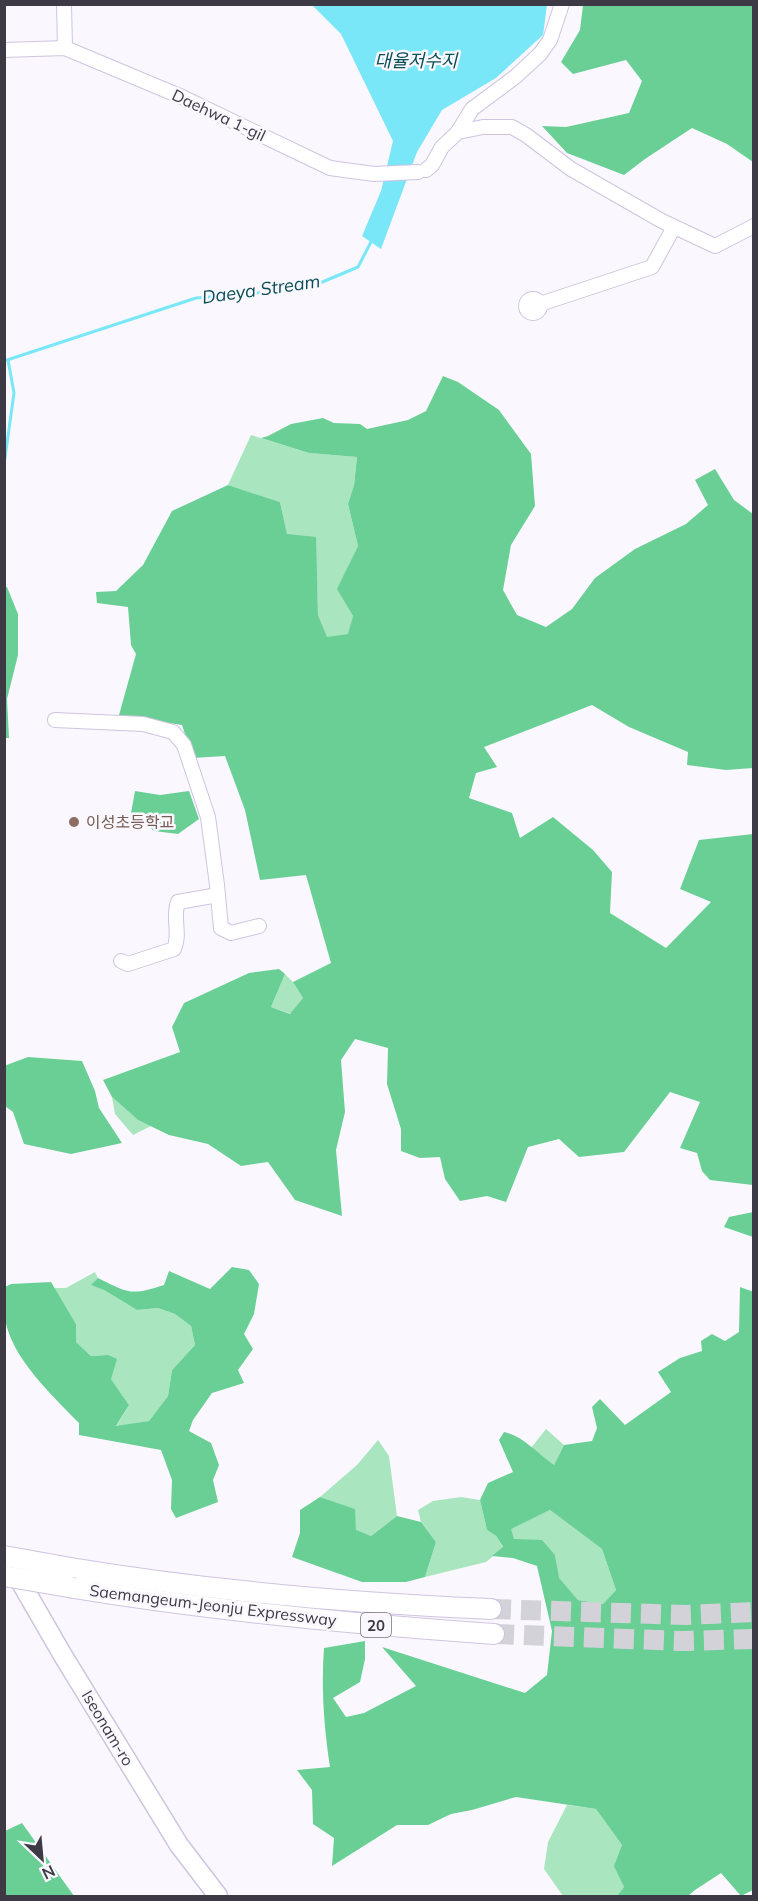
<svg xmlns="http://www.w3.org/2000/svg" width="758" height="1901" font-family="Mulish,'Noto Sans KR',sans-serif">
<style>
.green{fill:#a9e5bf}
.forest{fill:#69cf95;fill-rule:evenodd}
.water{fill:#7ae7f8}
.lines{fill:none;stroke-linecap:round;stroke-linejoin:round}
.stream{stroke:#7ae7f8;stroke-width:3}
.highway-tunnel{stroke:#d4d2d9;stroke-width:20;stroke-dasharray:20 10;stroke-linecap:butt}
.minor-casing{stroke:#cec4e0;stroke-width:16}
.major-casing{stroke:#cec4e0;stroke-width:21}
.highway-casing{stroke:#cec4e0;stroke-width:22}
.minor{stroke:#fff;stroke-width:14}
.major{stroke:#fff;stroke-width:18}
.highway{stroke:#fff;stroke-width:20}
.highway-bridge-casing{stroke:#cec4e0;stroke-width:22;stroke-linecap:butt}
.highway-bridge{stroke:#fff;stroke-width:20}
.education-dot{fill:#8d6e63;stroke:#faf8fe;stroke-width:2}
.labels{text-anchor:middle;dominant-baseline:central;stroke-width:5;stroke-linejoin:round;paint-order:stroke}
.shield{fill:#faf8fe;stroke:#76737c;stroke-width:1.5}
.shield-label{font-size:15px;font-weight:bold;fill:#3e3a45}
.street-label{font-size:16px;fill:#3e3a45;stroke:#faf8fe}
.education-label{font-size:16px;fill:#785e54;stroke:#faf8fe;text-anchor:start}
.water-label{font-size:18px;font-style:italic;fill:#094d56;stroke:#faf8fe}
</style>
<rect width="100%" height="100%" fill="#faf8fe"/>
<g class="green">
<path d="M 251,435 L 309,453 L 357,457 L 354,485 L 348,504 L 358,546 L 338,589 L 353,616 L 349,634 L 327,638 L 318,615 L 317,584 L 287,535 L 280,502 L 228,485 Z"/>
<path d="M 285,974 L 293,982 L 303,998 L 291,1014 L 271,1007 Z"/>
<path d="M 112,1097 L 138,1120 L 151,1126 L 133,1135 L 115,1114 Z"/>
<path d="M 95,1272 L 98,1278 L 92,1285 L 104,1290 L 137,1310 L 158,1308 L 175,1314 L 191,1326 L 195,1345 L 172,1370 L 168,1396 L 149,1421 L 116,1427 L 129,1405 L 111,1379 L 108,1355 L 91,1356 L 76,1342 L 76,1324 L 54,1288 L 66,1288 Z"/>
<path d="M 546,1429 L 564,1445 L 554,1465 L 531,1448 Z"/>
<path d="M 378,1440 L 389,1456 L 397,1516 L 371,1536 L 356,1531 L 354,1509 L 320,1497 L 357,1465 Z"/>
<path d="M 461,1497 L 480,1500 L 487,1530 L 496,1536 L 503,1548 L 486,1562 L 425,1577 L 436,1542 L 421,1522 L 418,1510 L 433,1501 Z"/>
<path d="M 550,1510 L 602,1549 L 616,1590 L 603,1604 L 578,1600 L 558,1578 L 555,1555 L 514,1540 L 510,1529 Z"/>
<path d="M 567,1805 L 596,1809 L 622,1845 L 615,1866 L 624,1887 L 617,1896 L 563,1896 L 544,1869 L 548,1842 Z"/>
</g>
<g class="forest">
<path d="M 583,5 L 753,5 L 753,162 L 727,144 L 692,128 L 645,159 L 624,175 L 567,153 L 542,126 L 566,127 L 629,113 L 642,81 L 626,60 L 573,74 L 561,62 L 580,30 Z"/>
<path d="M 443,376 L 458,382 L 499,410 L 531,454 L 535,506 L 511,545 L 503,590 L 517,615 L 546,627 L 572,609 L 595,578 L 635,549 L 686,524 L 708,505 L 695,480 L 715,469 L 734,500 L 753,514 L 753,768 L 726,770 L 687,765 L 688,752 L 629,727 L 592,705 L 484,747 L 497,767 L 476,773 L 469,798 L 512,813 L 520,838 L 553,817 L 593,850 L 612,872 L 610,913 L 666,948 L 711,902 L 680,889 L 699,840 L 753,834 L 753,1185 L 710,1180 L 702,1171 L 697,1153 L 680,1148 L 700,1102 L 670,1092 L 624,1152 L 579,1157 L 559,1139 L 528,1147 L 506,1202 L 487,1196 L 460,1201 L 445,1179 L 440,1157 L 420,1158 L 401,1151 L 401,1129 L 387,1084 L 388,1048 L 355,1039 L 341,1060 L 345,1112 L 336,1150 L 342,1216 L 295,1200 L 268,1162 L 241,1166 L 208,1144 L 169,1135 L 138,1120 L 112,1097 L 103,1080 L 180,1052 L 172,1027 L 184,1003 L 249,973 L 279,969 L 285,974 L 271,1007 L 290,1014 L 303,998 L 293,982 L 331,963 L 306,875 L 260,880 L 245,810 L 225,756 L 193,758 L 182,725 L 119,715 L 136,654 L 131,645 L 128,607 L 97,603 L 96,592 L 116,591 L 143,565 L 172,511 L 228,485 L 280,502 L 287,534 L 316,537 L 318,615 L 327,637 L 348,634 L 353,616 L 337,589 L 358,546 L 348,504 L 354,485 L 357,457 L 309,453 L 261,438 L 268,436 L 291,424 L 323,418 L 334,423 L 360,424 L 367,429 L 408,420 L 426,411 Z"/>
<path d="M 5,587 L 7,587 L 18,614 L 18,655 L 7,699 L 9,738 L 5,738 Z"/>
<path d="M 135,791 L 160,795 L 189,791 L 199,819 L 178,834 L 154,831 L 131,813 Z"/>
<path d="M 28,1057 L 82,1061 L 95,1091 L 99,1108 L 122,1143 L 71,1154 L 24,1144 L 13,1112 L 5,1106 L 4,1066 Z"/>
<path d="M 753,1190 L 753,1237 L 724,1227 L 729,1217 L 753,1212 Z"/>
<path d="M 232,1267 L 249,1270 L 259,1284 L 254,1314 L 244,1334 L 253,1349 L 238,1370 L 244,1383 L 212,1393 L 193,1420 L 189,1431 L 211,1443 L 219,1465 L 213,1480 L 218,1502 L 176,1518 L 171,1509 L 172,1480 L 161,1450 L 79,1435 L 79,1423 C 52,1395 12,1359 5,1319 C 3,1309 4,1297 5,1287 L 11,1284 L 51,1282 L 76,1324 L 76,1342 L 91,1356 L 108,1355 L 117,1359 L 111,1379 L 129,1405 L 116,1426 L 149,1421 L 168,1396 L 172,1370 L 195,1345 L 191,1326 L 175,1314 L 158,1308 L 137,1310 L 104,1290 L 91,1285 L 98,1278 C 129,1293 130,1296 164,1285 L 169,1271 L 210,1289 Z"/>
<path d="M 740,1287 L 754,1292 L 753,1890 L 741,1896 L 721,1873 L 695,1890 L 688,1896 L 617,1896 L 624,1887 L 614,1866 L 622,1845 L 596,1809 L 516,1797 L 472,1810 L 451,1814 L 428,1825 L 397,1825 L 332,1866 L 334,1838 L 313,1824 L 312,1790 L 297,1770 L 330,1767 C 324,1727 321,1689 324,1648 L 365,1641 L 365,1659 L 360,1682 L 333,1698 L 346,1717 L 364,1713 L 416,1686 L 382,1647 L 525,1693 L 547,1675 L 552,1631 L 537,1566 L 513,1558 L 492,1556 L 503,1547 L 496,1536 L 487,1530 L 480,1500 L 488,1483 L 513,1472 L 499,1440 L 504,1432 C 523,1436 538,1454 554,1465 L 564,1445 L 592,1441 L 597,1428 L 592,1407 L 600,1399 L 625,1425 L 671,1392 L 658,1372 L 680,1358 L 702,1351 L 701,1341 L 712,1334 L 725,1341 L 739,1332 ZM 550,1510 L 602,1549 L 616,1590 L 603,1604 L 578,1600 L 559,1578 L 555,1555 L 542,1540 L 514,1539 L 511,1529 Z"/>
<path d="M 320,1497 L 355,1509 L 356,1530 L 371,1536 L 397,1516 L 421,1522 L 436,1542 L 425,1577 L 406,1582 L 362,1582 L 292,1557 L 300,1533 L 300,1510 Z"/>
<path d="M 22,1823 L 74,1896 L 5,1896 L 5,1831 Z"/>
</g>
<path class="water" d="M 312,5 L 547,5 L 543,35 L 496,78 L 442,110 L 417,152 L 381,249 L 362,236 L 381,191 L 393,141 L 341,34 Z"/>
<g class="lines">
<g class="stream">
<path d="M 4,361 L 196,298 L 271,292 L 320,283 L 358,267 L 373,238"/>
<path d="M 4,465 L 14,393 L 8,360"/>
</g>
<g class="highway-tunnel">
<path d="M 491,1609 L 686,1615 L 754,1612"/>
<path d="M 494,1634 L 682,1641 L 754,1639"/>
</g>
<defs>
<g id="minor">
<path d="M 64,4 L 65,48"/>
<path d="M 4,50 L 65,48 L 182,97 L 330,168 L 374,174 L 418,172"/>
<path d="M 458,132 L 483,127 L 512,127 L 526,135 L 571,169 L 662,221 L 715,246 L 754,226"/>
<path d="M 426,170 L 432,165 L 442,147 L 458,132 L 472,109 L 515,77 L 540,54 L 550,40 L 562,4"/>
<circle cx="533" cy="306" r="7"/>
<path d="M 540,304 L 652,267 L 674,227"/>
<path d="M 55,720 L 143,724 L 173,732 L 184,745 L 208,817 L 217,885 L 221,928 L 231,933 L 259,926"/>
<path d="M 121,961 L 128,964 L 174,949 C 181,934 172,917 178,902 L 218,895"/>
</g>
<path id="major" d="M 13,1569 L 62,1654 L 179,1845 L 218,1896"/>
<g id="highway">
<path d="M 71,1568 C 210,1591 350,1603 491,1609"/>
<path d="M 74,1588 C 213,1611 353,1624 494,1634"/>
</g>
</defs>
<use href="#minor" class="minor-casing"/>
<use href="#major" class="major-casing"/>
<use href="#highway" class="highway-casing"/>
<use href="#minor" class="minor"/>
<use href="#major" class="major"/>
<use href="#highway" class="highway"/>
<defs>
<g id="highway-bridge">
<path d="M 4,1556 L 71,1568"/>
<path d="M 4,1576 L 74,1588"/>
</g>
</defs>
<use href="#highway-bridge" class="highway-bridge-casing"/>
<use href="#highway-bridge" class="highway-bridge"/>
</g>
<circle class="education-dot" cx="74" cy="822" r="6"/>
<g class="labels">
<rect class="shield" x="361" y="1613" width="30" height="24" rx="4.5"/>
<g class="shield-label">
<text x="376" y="1625">20</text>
</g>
<g class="street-label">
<text transform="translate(219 115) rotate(25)">Daehwa 1-gil</text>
<text transform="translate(213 1605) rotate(7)">Saemangeum-Jeonju Expressway</text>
<text transform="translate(108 1728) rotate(59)">Iseonam-ro</text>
</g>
<g class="education-label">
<text x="86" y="822">이성초등학교</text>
</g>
<g class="water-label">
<text x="416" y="60">대율저수지</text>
<text transform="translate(261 289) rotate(-8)">Daeya Stream</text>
</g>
</g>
<rect width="758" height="1901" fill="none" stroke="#3e3a45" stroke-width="12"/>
<g transform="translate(42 1859) rotate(154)" stroke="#faf8fe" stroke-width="4.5" paint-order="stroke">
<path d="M0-4.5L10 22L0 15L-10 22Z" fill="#3e3a45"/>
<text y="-9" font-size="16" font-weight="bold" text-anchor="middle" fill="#3e3a45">N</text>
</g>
</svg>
